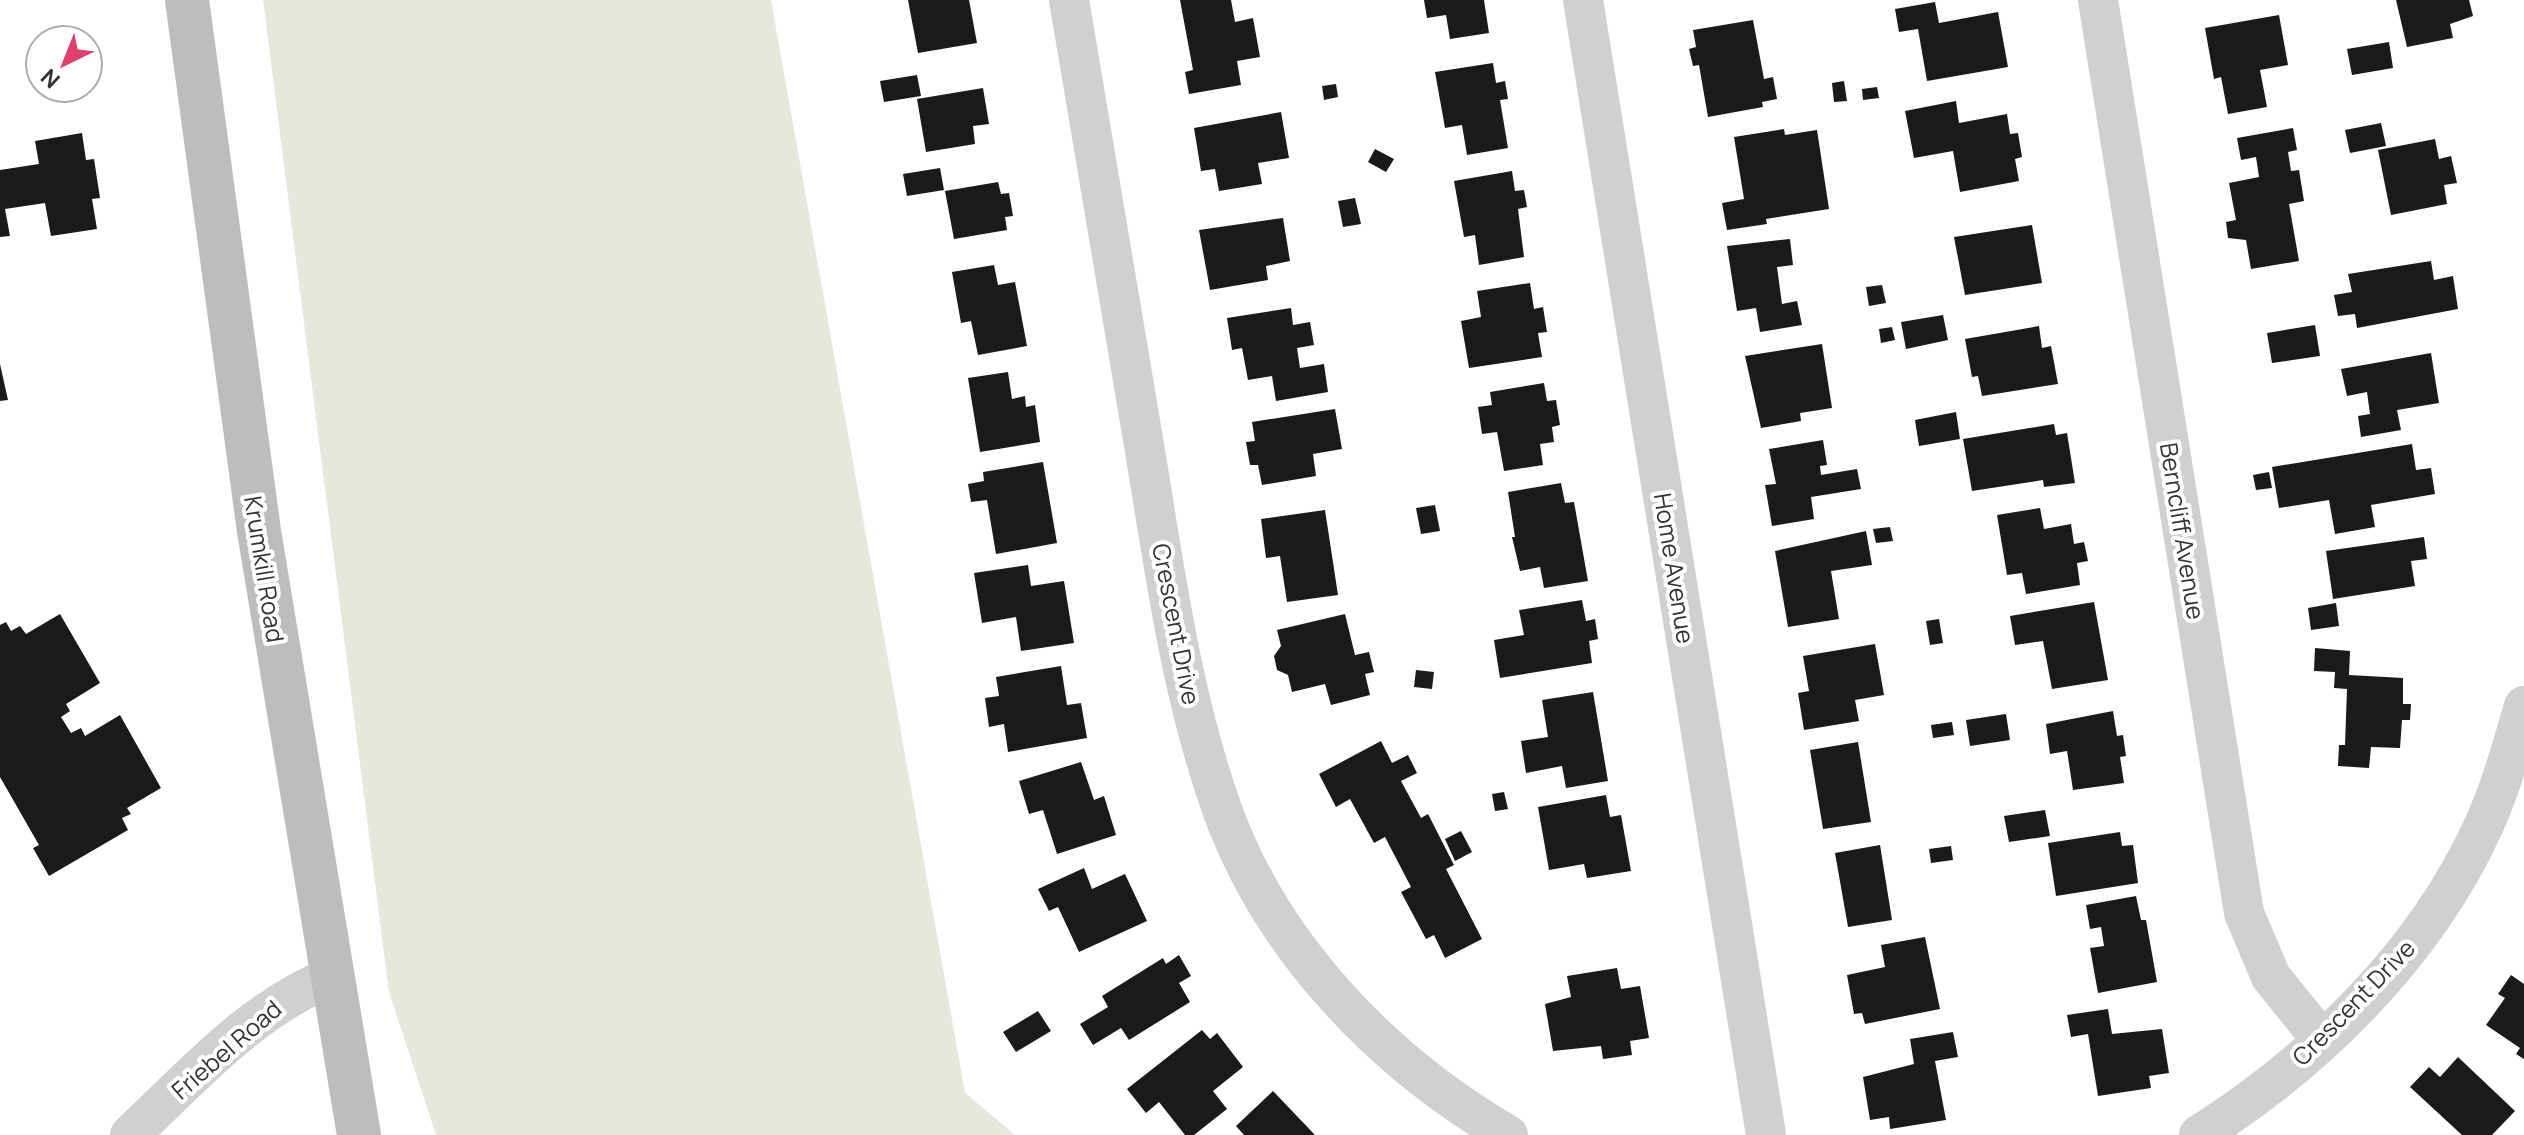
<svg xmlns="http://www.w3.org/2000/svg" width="2524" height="1135" font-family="Manrope,sans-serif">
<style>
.green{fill:#e5e9dc}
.building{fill:#1a1a1a}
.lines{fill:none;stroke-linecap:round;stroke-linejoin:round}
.street{stroke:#d0d0d0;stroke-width:40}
.secondary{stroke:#bdbdbd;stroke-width:44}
.labels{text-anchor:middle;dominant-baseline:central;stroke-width:8;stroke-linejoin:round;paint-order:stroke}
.street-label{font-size:24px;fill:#333;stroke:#fff}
</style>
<rect width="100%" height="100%" fill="#fff"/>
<path class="green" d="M 263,0 L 771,0 L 965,1093 L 1015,1135 L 436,1135 L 389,992 Z"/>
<g class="building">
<path d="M 908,0 L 969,0 L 977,43 L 918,53 Z"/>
<path d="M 1180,0 L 1231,0 L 1235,22 L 1253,18 L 1260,57 L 1237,61 L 1241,85 L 1189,94 L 1185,72 L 1193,70 Z"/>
<path d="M 1424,0 L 1484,0 L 1489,33 L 1450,39 L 1446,15 L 1427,18 Z"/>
<path d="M 2396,0 L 2469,0 L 2473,16 L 2450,24 L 2453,38 L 2407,47 Z"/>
<path d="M 1935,2 L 1939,23 L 1998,12 L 2008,67 L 1927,81 L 1918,29 L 1899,32 L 1895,9 Z"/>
<path d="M 2279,15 L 2288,65 L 2260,70 L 2267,107 L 2228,114 L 2221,77 L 2214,79 L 2205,28 Z"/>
<path d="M 1753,20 L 1764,79 L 1773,77 L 1777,99 L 1762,102 L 1763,107 L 1708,117 L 1699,65 L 1693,66 L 1689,49 L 1696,47 L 1693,30 Z"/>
<path d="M 2389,42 L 2393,68 L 2352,75 L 2347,49 Z"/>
<path d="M 1493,63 L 1496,83 L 1505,81 L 1508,99 L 1500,100 L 1508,148 L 1467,155 L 1462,125 L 1445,128 L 1435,72 Z"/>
<path d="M 917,75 L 921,96 L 884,102 L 880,81 Z"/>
<path d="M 1844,81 L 1847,101 L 1834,102 L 1832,83 Z"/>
<path d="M 1336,84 L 1338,97 L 1324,100 L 1322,86 Z"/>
<path d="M 1877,87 L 1879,98 L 1863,100 L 1862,89 Z"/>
<path d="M 983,88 L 989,124 L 973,126 L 975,144 L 926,152 L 917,99 Z"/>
<path d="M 1956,101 L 1959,123 L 2007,114 L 2010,134 L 2018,133 L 2022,157 L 2015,159 L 2019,181 L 1960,192 L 1953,151 L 1914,158 L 1905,111 Z"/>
<path d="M 1281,112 L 1289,158 L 1258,163 L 1262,184 L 1219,191 L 1215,169 L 1201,171 L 1194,128 Z"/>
<path d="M 2381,123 L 2386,146 L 2350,153 L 2345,130 Z"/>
<path d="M 2293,128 L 2297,150 L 2288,152 L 2291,171 L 2299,170 L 2304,201 L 2289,204 L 2299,261 L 2251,269 L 2246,240 L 2228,238 L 2226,222 L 2236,220 L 2229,183 L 2259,177 L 2256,157 L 2241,160 L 2237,138 Z"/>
<path d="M 1784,129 L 1785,135 L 1817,130 L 1829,209 L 1766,219 L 1767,224 L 1727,230 L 1722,203 L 1744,199 L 1734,137 Z"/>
<path d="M 82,133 L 86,160 L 94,159 L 100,198 L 92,199 L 97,229 L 51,236 L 45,203 L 5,209 L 10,236 L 0,237 L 0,170 L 39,164 L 35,141 Z"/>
<path d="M 2435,139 L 2439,159 L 2451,156 L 2457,183 L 2444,185 L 2447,204 L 2391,215 L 2378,150 Z"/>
<path d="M 1375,149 L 1394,159 L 1386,172 L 1368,162 Z"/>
<path d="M 940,168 L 944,190 L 907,196 L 903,174 Z"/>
<path d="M 1512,171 L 1515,191 L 1524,190 L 1527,207 L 1518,209 L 1524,257 L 1479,265 L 1475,235 L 1464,237 L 1454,181 Z"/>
<path d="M 998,182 L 1001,194 L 1009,193 L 1013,216 L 1005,217 L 1007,230 L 954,239 L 945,191 Z"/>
<path d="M 1355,198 L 1361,224 L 1343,227 L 1338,201 Z"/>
<path d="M 1283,218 L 1290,261 L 1266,266 L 1268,280 L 1210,290 L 1199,230 Z"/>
<path d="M 2032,225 L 2042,283 L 1965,295 L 1954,237 Z"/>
<path d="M 1790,239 L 1793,265 L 1777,267 L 1782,304 L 1797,301 L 1802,325 L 1760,332 L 1756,308 L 1737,311 L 1727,246 Z"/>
<path d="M 2431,261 L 2434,280 L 2453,276 L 2458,309 L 2357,328 L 2355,314 L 2338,316 L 2334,295 L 2352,292 L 2348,274 Z"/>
<path d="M 994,265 L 998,285 L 1015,282 L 1027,346 L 978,355 L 971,321 L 961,323 L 952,272 Z"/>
<path d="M 1530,283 L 1534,309 L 1543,307 L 1547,332 L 1538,333 L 1542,357 L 1469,368 L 1461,321 L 1481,317 L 1477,291 Z"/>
<path d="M 1882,285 L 1886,303 L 1869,306 L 1866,287 Z"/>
<path d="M 1291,308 L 1293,325 L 1310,322 L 1314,345 L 1297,348 L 1300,368 L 1324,364 L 1328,392 L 1276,401 L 1272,376 L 1248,380 L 1242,348 L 1232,350 L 1227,318 Z"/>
<path d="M 1943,315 L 1948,340 L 1906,349 L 1901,322 Z"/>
<path d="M 2315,325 L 2320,356 L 2272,363 L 2267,333 Z"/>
<path d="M 2039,326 L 2042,348 L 2051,346 L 2058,384 L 1982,396 L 1978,376 L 1972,377 L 1965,339 Z"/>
<path d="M 1892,327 L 1895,340 L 1881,343 L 1879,329 Z"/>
<path d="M 1822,344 L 1832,408 L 1800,413 L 1801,421 L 1761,428 L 1745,356 Z"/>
<path d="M 2431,353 L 2439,403 L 2397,410 L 2401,430 L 2361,437 L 2358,416 L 2370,414 L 2367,392 L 2347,396 L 2341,369 Z"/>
<path d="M 0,364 L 8,400 L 0,401 Z"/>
<path d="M 1008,372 L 1012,399 L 1025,396 L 1026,407 L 1035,405 L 1040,442 L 980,452 L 968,378 Z"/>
<path d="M 1544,383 L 1547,401 L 1556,400 L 1560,425 L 1552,427 L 1554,442 L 1540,444 L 1543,465 L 1504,471 L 1497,432 L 1482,434 L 1478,407 L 1492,405 L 1490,392 Z"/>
<path d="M 1335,409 L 1342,449 L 1313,454 L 1316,476 L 1262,485 L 1258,465 L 1250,465 L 1246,442 L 1255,441 L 1252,422 Z"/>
<path d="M 1956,412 L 1960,439 L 1919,446 L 1915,420 Z"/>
<path d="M 2054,424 L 2056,435 L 2067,433 L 2075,483 L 2044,487 L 2043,480 L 1972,491 L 1963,439 Z"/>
<path d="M 1823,440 L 1827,465 L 1820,466 L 1821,475 L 1857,469 L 1861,489 L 1811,497 L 1814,519 L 1772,526 L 1765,485 L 1776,484 L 1769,449 Z"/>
<path d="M 2412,444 L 2416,470 L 2431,468 L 2435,494 L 2371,505 L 2375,527 L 2335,534 L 2329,500 L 2279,508 L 2272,467 Z"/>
<path d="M 1043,462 L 1057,543 L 996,554 L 987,500 L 971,502 L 968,484 L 984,481 L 983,472 Z"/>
<path d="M 2269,472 L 2272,488 L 2256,490 L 2253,475 Z"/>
<path d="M 1561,483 L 1565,503 L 1574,502 L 1588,581 L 1544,588 L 1540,567 L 1520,571 L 1512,537 L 1515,537 L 1508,492 Z"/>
<path d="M 1435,505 L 1440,531 L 1421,534 L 1416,508 Z"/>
<path d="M 2040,508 L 2044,529 L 2071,524 L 2074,544 L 2084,542 L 2088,561 L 2077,563 L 2080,585 L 2026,594 L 2022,573 L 2007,575 L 1997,515 Z"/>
<path d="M 1325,510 L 1338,595 L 1287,602 L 1280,556 L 1266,558 L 1261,519 Z"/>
<path d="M 1890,527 L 1893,541 L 1876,543 L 1873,529 Z"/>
<path d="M 1866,531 L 1872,565 L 1831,571 L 1839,619 L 1788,627 L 1775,551 Z"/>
<path d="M 2424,537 L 2427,559 L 2411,561 L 2415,586 L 2333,599 L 2326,551 Z"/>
<path d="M 1028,565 L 1031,586 L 1064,581 L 1074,643 L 1021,651 L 1016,617 L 982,623 L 974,573 Z"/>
<path d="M 1582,600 L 1586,621 L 1595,619 L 1598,639 L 1589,641 L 1592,663 L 1500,678 L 1494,640 L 1524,635 L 1519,610 Z"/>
<path d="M 2094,602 L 2108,680 L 2052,689 L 2043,641 L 2015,645 L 2010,616 Z"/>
<path d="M 2336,603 L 2339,626 L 2311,630 L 2308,608 Z"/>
<path d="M 60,614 L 100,683 L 66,704 L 70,711 L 61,717 L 71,733 L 81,728 L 85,736 L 120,715 L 161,788 L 127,808 L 131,814 L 122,818 L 128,830 L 49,876 L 33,848 L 39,845 L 0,777 L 0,625 L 6,622 L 11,631 L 20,626 L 26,634 Z"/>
<path d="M 1345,614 L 1355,655 L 1369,652 L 1374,672 L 1365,674 L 1370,695 L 1331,705 L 1325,684 L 1292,692 L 1288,675 L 1277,670 L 1274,656 L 1281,646 L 1277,630 Z"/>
<path d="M 1939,619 L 1943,643 L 1930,645 L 1926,621 Z"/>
<path d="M 1875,644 L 1884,695 L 1855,700 L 1859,721 L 1804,730 L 1798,693 L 1809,691 L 1803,656 Z"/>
<path d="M 2315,648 L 2350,651 L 2349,675 L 2403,678 L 2403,704 L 2411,704 L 2410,720 L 2402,720 L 2400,748 L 2371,747 L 2369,768 L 2338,766 L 2339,745 L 2345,745 L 2347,689 L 2334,688 L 2335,672 L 2314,671 Z"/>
<path d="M 1061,666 L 1067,705 L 1081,703 L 1087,738 L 1008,752 L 1004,724 L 989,727 L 985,698 L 999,696 L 996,677 Z"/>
<path d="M 1416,670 L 1434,672 L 1432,689 L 1414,687 Z"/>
<path d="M 1593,692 L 1608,781 L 1566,788 L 1562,766 L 1526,773 L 1521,741 L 1548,737 L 1542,700 Z"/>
<path d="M 2113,711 L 2117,736 L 2123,735 L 2126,756 L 2120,757 L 2124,783 L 2073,790 L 2067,751 L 2050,754 L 2046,724 Z"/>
<path d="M 2006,714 L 2010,740 L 1970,746 L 1966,720 Z"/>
<path d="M 1952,722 L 1954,735 L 1933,738 L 1931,725 Z"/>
<path d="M 1381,741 L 1392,763 L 1408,755 L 1417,773 L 1401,781 L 1421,818 L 1428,814 L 1454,865 L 1446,869 L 1482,939 L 1445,958 L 1434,935 L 1426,939 L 1401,892 L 1411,887 L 1385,837 L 1374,843 L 1350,799 L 1336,807 L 1319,774 Z"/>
<path d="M 1858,742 L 1871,822 L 1823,829 L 1810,750 Z"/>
<path d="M 1081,762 L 1094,800 L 1104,796 L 1116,835 L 1057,854 L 1043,810 L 1029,814 L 1019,781 Z"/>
<path d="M 1504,792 L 1508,809 L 1495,811 L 1492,794 Z"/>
<path d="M 1606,795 L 1610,817 L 1621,815 L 1631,871 L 1587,878 L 1584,864 L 1549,870 L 1538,807 Z"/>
<path d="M 2045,810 L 2050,836 L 2009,842 L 2004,816 Z"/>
<path d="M 1461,831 L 1472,852 L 1455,861 L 1445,839 Z"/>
<path d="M 2120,832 L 2122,846 L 2133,845 L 2138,883 L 2056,896 L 2048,843 Z"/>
<path d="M 1880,845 L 1892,920 L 1848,927 L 1835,853 Z"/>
<path d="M 1951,846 L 1953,860 L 1931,863 L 1929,849 Z"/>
<path d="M 1084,868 L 1092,889 L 1125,874 L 1147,921 L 1079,952 L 1058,907 L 1049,911 L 1038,889 Z"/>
<path d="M 2136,896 L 2141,920 L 2146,920 L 2157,982 L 2098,993 L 2090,948 L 2104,946 L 2101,927 L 2090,929 L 2086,905 Z"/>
<path d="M 1925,937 L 1940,1009 L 1865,1024 L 1862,1013 L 1854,1014 L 1847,975 L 1885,967 L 1881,945 Z"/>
<path d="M 1179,955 L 1191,976 L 1179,983 L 1190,1002 L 1129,1040 L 1121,1028 L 1093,1045 L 1080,1024 L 1108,1007 L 1102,996 L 1163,958 L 1166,964 Z"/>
<path d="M 1617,968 L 1621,989 L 1640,986 L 1649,1038 L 1630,1041 L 1632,1055 L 1603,1059 L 1601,1046 L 1553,1051 L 1545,1004 L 1571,997 L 1567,976 Z"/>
<path d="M 2511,975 L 2524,984 L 2524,1059 L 2516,1054 L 2520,1048 L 2486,1025 L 2505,998 L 2498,994 Z"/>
<path d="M 2108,1009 L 2112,1034 L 2162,1029 L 2169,1073 L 2149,1076 L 2151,1088 L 2098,1096 L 2088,1034 L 2071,1037 L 2067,1015 Z"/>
<path d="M 1038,1011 L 1051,1031 L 1016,1052 L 1003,1032 Z"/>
<path d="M 1202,1030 L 1210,1039 L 1217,1033 L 1243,1067 L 1213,1091 L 1227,1109 L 1194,1135 L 1185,1135 L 1159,1102 L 1146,1113 L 1127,1089 Z"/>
<path d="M 1953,1032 L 1958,1057 L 1935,1061 L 1946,1120 L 1890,1129 L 1889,1117 L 1870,1120 L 1863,1077 L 1914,1064 L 1910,1039 Z"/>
<path d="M 2458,1057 L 2515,1111 L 2492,1135 L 2462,1135 L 2410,1087 L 2429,1067 L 2440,1077 Z"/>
<path d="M 1273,1091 L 1315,1135 L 1244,1135 L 1236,1126 Z"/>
</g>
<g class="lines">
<g class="street">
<path d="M 1069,0 C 1094,146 1118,293 1143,439 C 1164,564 1180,693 1223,812 C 1273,949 1384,1063 1508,1135"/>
<path d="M 1583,0 L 1766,1135"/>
<path d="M 2098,0 L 2244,913 L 2271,977 L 2322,1040"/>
<path d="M 130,1135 C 192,1077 251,1009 331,977"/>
<path d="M 2199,1135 C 2316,1061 2425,954 2483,827 C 2501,788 2512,747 2524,706"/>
</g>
<path class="secondary" d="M 187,0 L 259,531 L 359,1135"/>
</g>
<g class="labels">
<g class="street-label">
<text transform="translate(2183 531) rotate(81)">Berncliff Avenue</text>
<text transform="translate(1675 568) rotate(81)">Home Avenue</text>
<text transform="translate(265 569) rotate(81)">Krumkill Road</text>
<text transform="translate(1177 624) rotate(79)">Crescent Drive</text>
<text transform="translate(2353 1002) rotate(-46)">Crescent Drive</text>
<text transform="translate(226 1049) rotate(-41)">Friebel Road</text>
</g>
</g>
<g transform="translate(64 64) rotate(223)"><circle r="38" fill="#ffffff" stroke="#adadad" stroke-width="2"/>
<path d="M0-6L14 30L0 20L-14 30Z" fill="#dd416e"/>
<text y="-12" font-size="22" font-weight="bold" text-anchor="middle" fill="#333333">N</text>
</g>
</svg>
